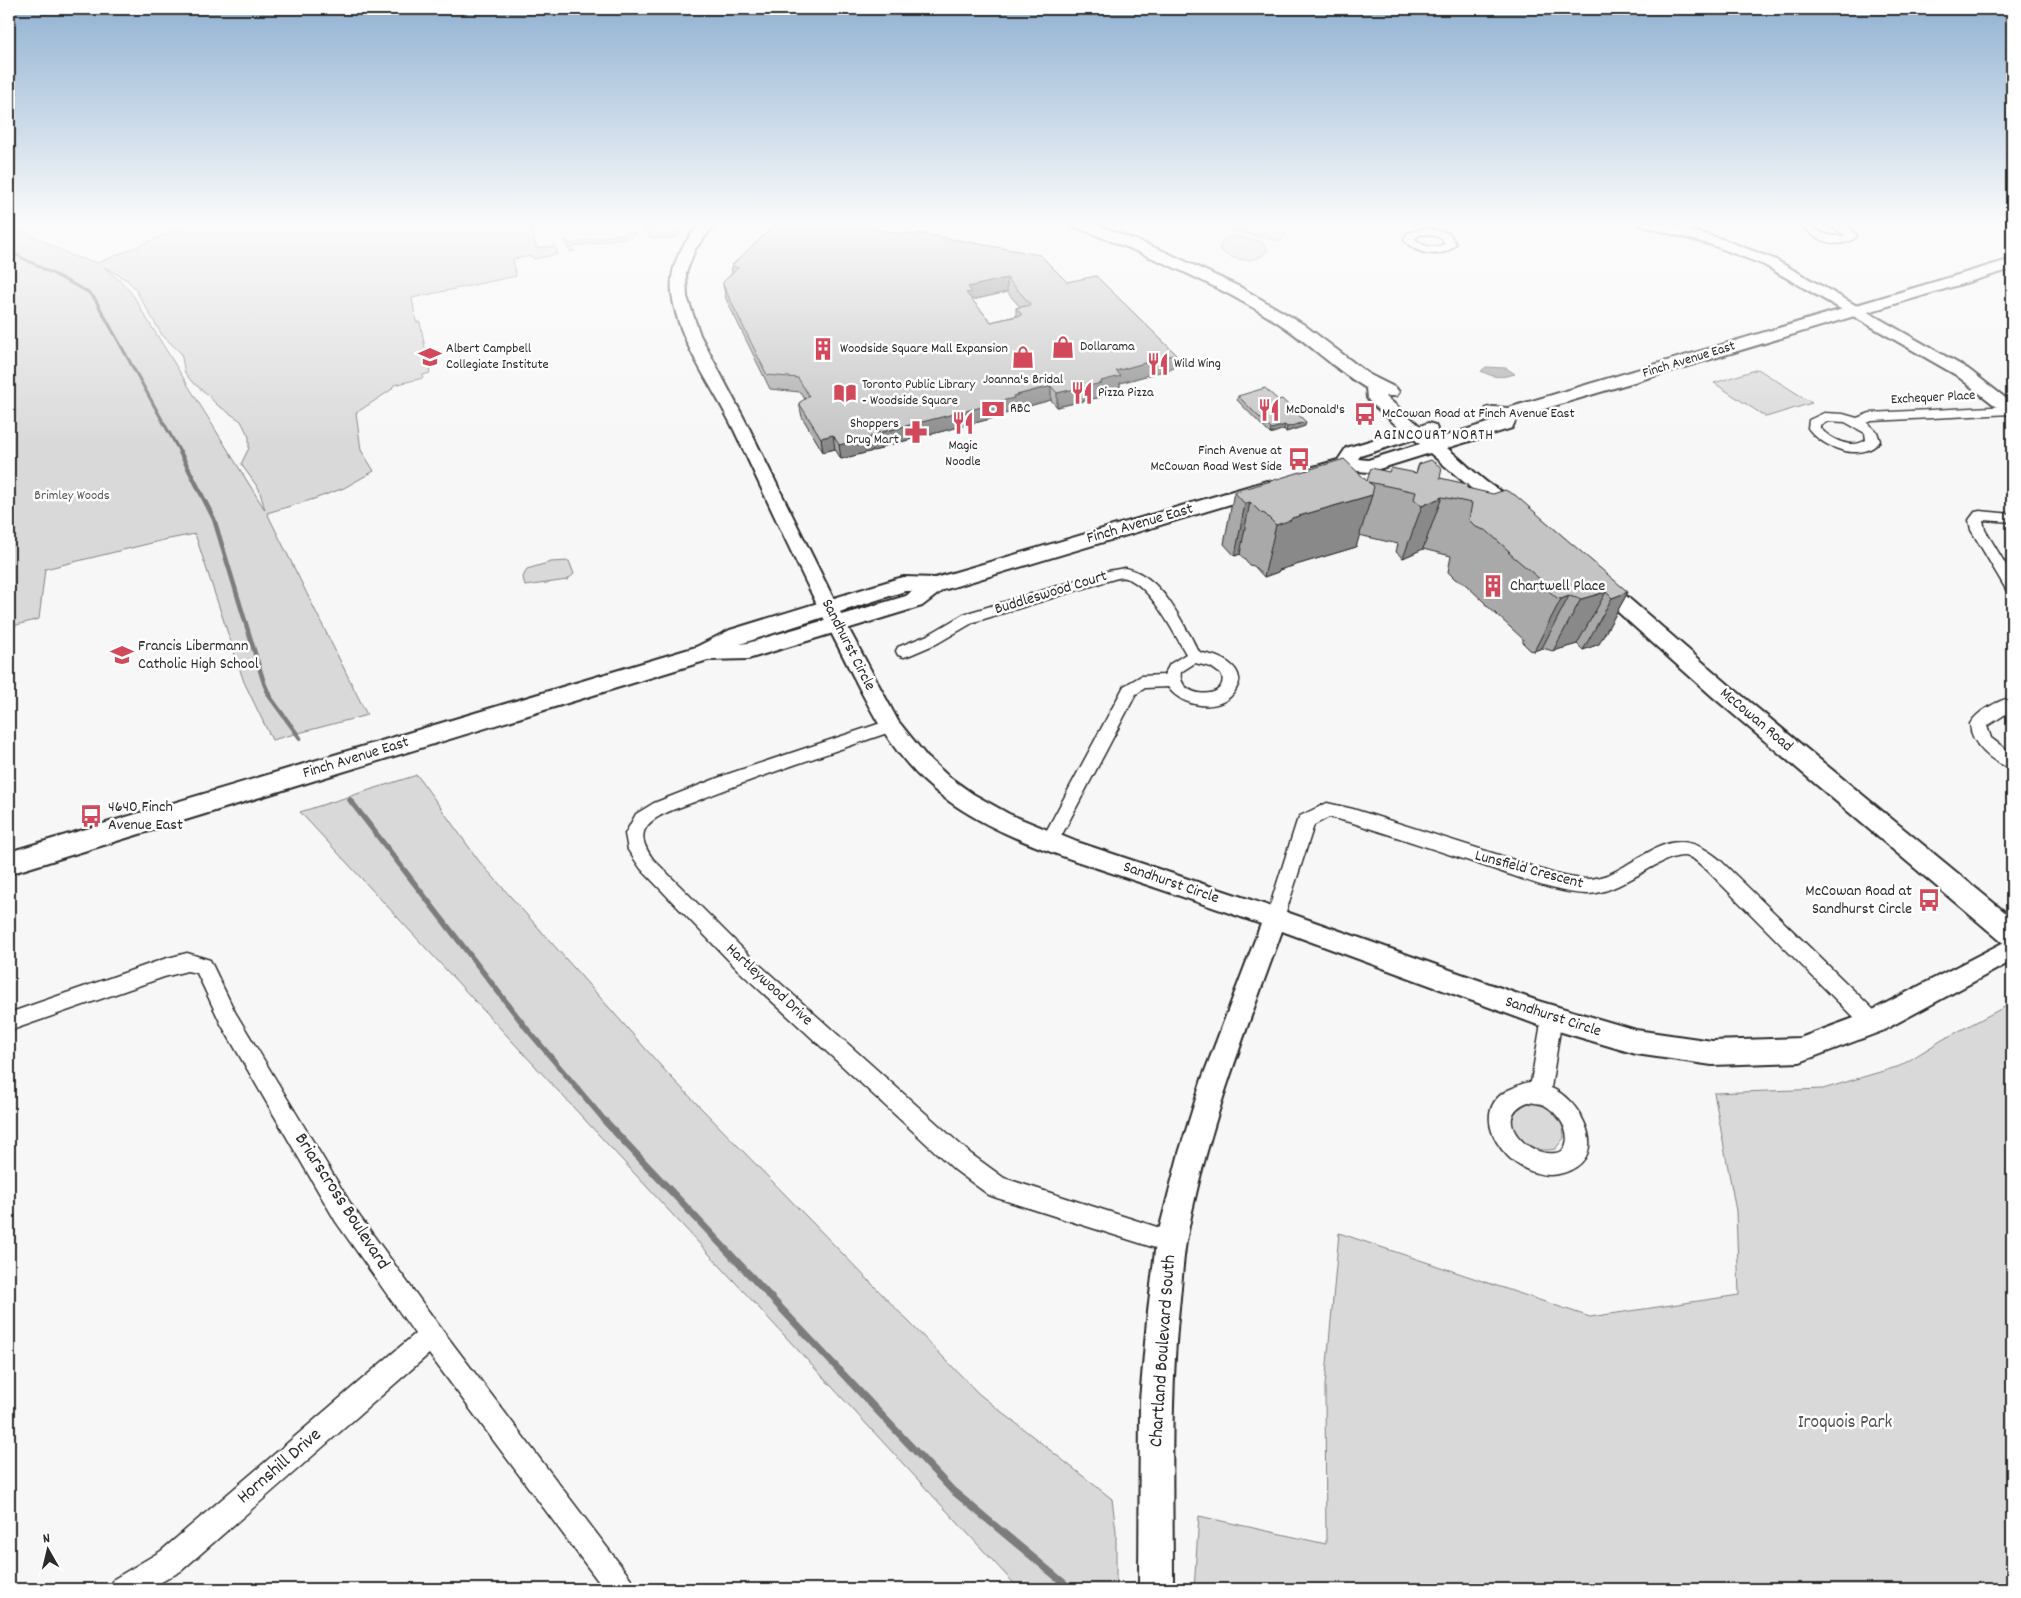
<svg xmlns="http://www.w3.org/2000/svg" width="2021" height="1598" font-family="Dekko,sans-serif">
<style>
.green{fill:#d9d9d9;stroke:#828282;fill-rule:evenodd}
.water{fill:#b0b0b0;stroke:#7b7b7b}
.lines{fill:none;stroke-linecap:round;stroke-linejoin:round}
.stream-far3{stroke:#7b7b7b;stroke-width:3}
.stream-far2{stroke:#7b7b7b;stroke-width:4.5}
.stream-far1{stroke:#7b7b7b;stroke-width:5.5}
.stream{stroke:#7b7b7b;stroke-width:7}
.minor-casing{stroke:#2b2b2b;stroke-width:3}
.tertiary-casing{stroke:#2b2b2b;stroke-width:4}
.secondary-casing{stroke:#2b2b2b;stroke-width:4}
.minor{fill:#fff;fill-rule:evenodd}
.tertiary{fill:#fff;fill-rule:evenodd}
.secondary{fill:#fff;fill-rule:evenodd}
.wall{fill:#a9a9a9;stroke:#2b2b2b;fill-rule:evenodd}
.shaded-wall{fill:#898989;stroke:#2b2b2b}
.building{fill:#c4c4c4;stroke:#2b2b2b;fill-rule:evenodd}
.labels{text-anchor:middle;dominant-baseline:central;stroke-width:5;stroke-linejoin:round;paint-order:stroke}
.far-poi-label{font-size:14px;fill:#2b2b2b;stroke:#fff;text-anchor:start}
.far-street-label{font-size:14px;fill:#2b2b2b;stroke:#fff}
.far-park-label{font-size:14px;fill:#565656;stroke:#fff}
.far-neighbourhood-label{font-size:15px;letter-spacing:1px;fill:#2b2b2b;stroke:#fff}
.street-label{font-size:16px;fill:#2b2b2b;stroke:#fff}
.poi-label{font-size:16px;fill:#2b2b2b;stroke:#fff;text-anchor:start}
.near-street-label{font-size:19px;fill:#2b2b2b;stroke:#fff}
.near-park-label{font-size:19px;fill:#565656;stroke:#fff}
</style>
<rect width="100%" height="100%" fill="#f7f7f7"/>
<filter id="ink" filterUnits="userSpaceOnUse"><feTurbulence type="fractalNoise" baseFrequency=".02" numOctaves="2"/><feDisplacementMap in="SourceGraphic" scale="10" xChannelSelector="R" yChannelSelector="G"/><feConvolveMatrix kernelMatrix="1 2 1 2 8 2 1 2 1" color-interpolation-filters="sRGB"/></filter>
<g filter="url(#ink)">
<g class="green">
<path d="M 195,222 L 546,222 L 539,223 L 540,228 L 531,229 L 537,248 L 554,246 L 558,254 L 534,259 L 531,256 L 513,259 L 516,276 L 412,298 L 416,322 L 420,322 L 430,373 L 423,375 L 423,378 L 394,385 L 391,390 L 356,413 L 361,450 L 374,471 L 344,488 L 314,499 L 267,513 L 367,715 L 272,740 L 244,682 L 195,534 L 164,540 L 45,569 L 39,619 L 9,627 L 9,223 L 72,256 L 98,263 ZM 104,267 L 127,280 L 134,287 L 162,335 L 181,353 L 185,373 L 192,382 L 207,394 L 216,404 L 241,421 L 249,437 L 249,448 L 241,464 L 259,489 L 265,510 L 142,311 C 130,287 122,283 104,267 Z"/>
<path d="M 669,222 L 689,222 L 675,238 L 649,238 L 651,233 L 648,234 L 646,229 L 670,225 Z"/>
<path d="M 1236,222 L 1294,222 L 1280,241 L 1230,230 Z"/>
<path d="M 632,232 L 635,233 L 633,236 L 572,247 L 574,251 L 570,252 L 564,241 L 567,240 L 569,244 Z"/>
<path d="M 1235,236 L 1262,242 L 1268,250 C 1256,265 1230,262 1219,248 L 1224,239 Z"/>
<path d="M 1758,369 L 1812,403 L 1766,417 L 1714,383 Z"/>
<path d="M 569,561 L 574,574 L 567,580 L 525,586 L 523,577 L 527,569 L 551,562 Z"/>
<path d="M 417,775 L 479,861 L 668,1074 L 979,1394 L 1112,1499 L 1116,1531 L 1116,1589 L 1019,1589 L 300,812 Z"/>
<path d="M 2012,1003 L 2012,1589 L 1194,1589 L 1199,1516 L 1326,1544 L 1325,1386 L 1339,1233 L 1590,1317 L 1739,1295 L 1736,1211 L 1714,1093 L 1823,1089 L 1900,1066 L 1942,1040 Z"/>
<path d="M 1532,1101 C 1551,1105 1564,1118 1564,1138 L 1555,1149 C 1517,1158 1490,1105 1532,1101 Z"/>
</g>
<path class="water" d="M 1486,367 L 1506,368 L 1515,374 C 1501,378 1494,378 1481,371 Z"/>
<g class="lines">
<path class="stream-far3" d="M 9,251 L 88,292 L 95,299 L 181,454"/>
<path class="stream-far2" d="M 180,452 L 214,519 L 264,683 L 270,697 L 300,738"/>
<path class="stream-far1" d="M 350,800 L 527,1029 L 606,1122"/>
<path class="stream" d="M 605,1121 L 952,1490 L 1071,1589"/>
<defs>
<g id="minor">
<path d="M 1688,222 L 1699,222 L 1688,233 L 1680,233 L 1679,231 Z"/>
<path d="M 1799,222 L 1809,222 C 1818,234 1832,238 1846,235 L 1822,222 C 1837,222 1849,223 1857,236 C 1840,253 1810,238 1799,222 Z"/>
<path d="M 1427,228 L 1449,233 L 1456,244 C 1443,260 1416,255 1404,240 L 1407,233 ZM 1427,234 L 1441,238 L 1445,243 C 1435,250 1424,247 1415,239 L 1419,235 Z"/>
<path d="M 2012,406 L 2011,414 L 1872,421 L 1867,423 L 1877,432 L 1880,441 C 1862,464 1821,447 1808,428 L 1809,420 L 1824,413 L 1843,414 L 1857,418 L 1870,413 ZM 1827,421 L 1845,422 L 1865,433 L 1866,440 C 1852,450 1831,440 1820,428 L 1820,425 Z"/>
<path d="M 1980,511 L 2012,514 L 2012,522 L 1983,520 L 1985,530 L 2012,575 L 2012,592 L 2007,591 L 1971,530 L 1969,520 L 1975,512 Z"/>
<path d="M 1125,568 C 1156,574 1174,607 1188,632 C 1192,637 1195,648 1200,652 C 1202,653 1208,654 1211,655 C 1222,658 1237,665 1239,678 C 1240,682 1238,685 1236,689 C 1223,714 1182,708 1168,687 L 1145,688 L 1136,694 L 1056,846 L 1050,848 L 1044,846 L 1041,841 L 1124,686 L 1141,676 L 1164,675 L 1170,664 L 1186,654 C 1174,633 1150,585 1126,578 C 1122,577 1118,578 1114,579 L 974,622 L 938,643 L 910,655 L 904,657 L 898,655 L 896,651 L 898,647 L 928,635 L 964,614 L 1108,571 ZM 1195,663 L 1211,667 L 1222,675 C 1229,702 1176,698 1181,672 Z"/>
<path d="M 2012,697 L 2012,710 L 1987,726 L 1991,738 L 2012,754 L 2012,769 C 1992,762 1971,745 1970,724 C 1977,711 1998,701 2012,697 Z"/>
<path d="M 890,720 L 896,722 L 898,726 L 896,730 C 830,753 764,774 699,800 C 685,806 658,813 648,825 C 638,836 646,849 653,859 L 752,958 L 971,1154 L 1004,1178 L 1179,1234 L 1182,1242 L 1179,1250 L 1171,1253 L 997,1198 L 989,1195 L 955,1170 L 738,970 L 641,869 L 628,850 L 625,834 L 636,814 L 654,803 L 728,774 Z"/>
<path d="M 1327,803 L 1353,809 C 1404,825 1455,841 1505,857 C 1532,866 1561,879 1589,879 C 1603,878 1613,873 1625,866 C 1662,844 1682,828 1720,860 L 1880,1016 L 1883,1023 L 1880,1030 L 1873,1032 L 1866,1030 L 1707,870 C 1701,866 1696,859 1689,857 C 1665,849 1621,895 1587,894 C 1558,893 1529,881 1502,872 C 1452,855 1403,839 1353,823 L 1329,817 L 1314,825 L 1282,924 L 1275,926 L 1268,924 L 1266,918 L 1297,821 L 1300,816 Z"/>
<path d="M 187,953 L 210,960 L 235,1012 L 352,1206 L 440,1327 L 631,1579 L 635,1589 L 604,1589 L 429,1354 L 181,1571 L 149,1589 L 110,1589 L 114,1579 L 161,1551 L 415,1334 L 336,1222 L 221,1024 L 197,973 L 187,971 L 164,977 L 9,1031 L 9,1013 L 164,959 Z"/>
<path d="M 1552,1008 L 1559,1011 L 1562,1017 L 1551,1088 C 1577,1098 1607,1147 1576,1167 C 1522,1202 1453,1111 1513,1088 C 1519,1085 1525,1082 1531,1082 L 1542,1017 L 1545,1011 ZM 1528,1102 C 1533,1103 1539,1103 1544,1105 C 1559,1113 1575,1136 1562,1151 C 1533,1164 1487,1118 1528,1102 Z"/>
</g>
<g id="tertiary">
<path d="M 702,222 L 717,222 L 695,249 L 686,273 L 687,297 L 700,335 L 749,428 L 846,624 L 898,721 L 927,757 L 949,777 L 973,794 L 1009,814 L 1077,842 L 1275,908 L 1538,1001 L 1636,1030 L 1712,1041 L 1800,1038 L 1865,1014 L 2012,938 L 2012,961 L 1882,1031 L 1800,1062 L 1712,1065 L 1636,1054 L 1538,1025 L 1282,931 C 1245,1033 1205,1135 1186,1242 C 1183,1260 1182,1279 1180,1298 C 1169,1395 1173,1492 1173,1589 L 1139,1589 L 1140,1400 L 1147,1320 L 1156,1242 L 1179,1153 L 1202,1079 L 1261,924 C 1213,907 1166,891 1118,875 C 1055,854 984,832 932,788 C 889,752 866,701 841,652 C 803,579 769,504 734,430 C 714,388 677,340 672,293 C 669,265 683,242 702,222 Z"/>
<path d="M 1638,222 L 1660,222 L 1722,239 L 1774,259 L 1968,369 L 2012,403 L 2012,416 L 2006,414 L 1956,375 L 1764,265 L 1712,245 L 1640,225 Z"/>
</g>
<g id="secondary">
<path d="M 1068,222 L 1089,222 L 1161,250 L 1240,287 L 1303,324 L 1370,375 L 1396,388 L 1399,392 L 1396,396 L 1385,396 L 1420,426 L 1428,423 L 1435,425 L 1437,429 L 1435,433 L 1430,434 L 1436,439 L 1497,420 L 1498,418 L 1487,416 L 1484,412 L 1487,408 L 1493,407 L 1508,408 L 2012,259 L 2012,269 L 1517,417 L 1512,428 L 1447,448 C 1462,460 1476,475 1492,486 C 1505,494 1520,499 1529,513 L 1526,517 L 1519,519 L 1512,517 L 1497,504 L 1478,494 L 1430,453 L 1369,472 L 1346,470 L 1317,478 L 1310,476 L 1307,472 L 1310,468 L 1338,460 L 1346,448 L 1403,431 L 1370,402 L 1367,398 L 1366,388 C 1334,369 1308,342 1277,322 C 1212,281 1141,252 1070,225 ZM 1414,439 L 1420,444 L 1368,460 L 1358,459 L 1360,456 Z"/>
<path d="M 1267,481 L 1274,483 L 1277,487 L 1274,491 L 943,590 L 922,606 L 748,659 L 708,660 L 9,874 L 9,852 L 696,647 L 730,630 L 896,579 L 904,577 L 935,578 ZM 905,591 L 912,591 L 906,596 L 748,643 L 740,644 Z"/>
<path d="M 1596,574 L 1603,576 L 1729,685 L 2012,918 L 2012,946 L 2002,942 L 1713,697 L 1589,586 L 1585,581 L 1589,576 Z"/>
</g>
</defs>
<use href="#minor" class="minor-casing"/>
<use href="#tertiary" class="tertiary-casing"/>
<use href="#secondary" class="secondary-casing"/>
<use href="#minor" class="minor"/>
<use href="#tertiary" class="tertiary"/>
<use href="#secondary" class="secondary"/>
</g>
<g class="wall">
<path d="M 861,224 L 861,227 L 1067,282 L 1174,368 L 1120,383 L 1120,390 L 1102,394 L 1101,397 L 1057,407 L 1051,400 L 1014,410 L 1014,411 L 994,417 L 994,418 L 881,447 L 881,449 L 841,459 L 835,449 L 823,452 L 802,417 L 799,403 L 805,399 L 800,392 L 770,389 L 726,299 L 723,285 L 732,273 L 731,266 ZM 1007,292 L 1020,307 L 1016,308 L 1016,316 L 991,322 L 972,300 Z"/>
<path d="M 1238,396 L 1305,426 L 1286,432 L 1284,429 L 1270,434 L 1237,400 Z"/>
<path d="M 1419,464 L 1440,478 L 1467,488 L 1628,592 L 1599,644 L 1583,650 L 1577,644 L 1553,651 L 1542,648 L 1534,651 L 1530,650 L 1523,643 L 1523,639 L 1485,604 L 1485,603 L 1465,584 L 1455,579 L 1448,572 L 1451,556 L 1423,549 L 1403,558 L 1396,552 L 1398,544 L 1359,535 L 1356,547 L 1279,570 L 1278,572 L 1264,577 L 1254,566 L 1249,565 L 1240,554 L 1235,556 L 1224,544 L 1234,492 L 1367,481 L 1389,472 L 1416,473 Z"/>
</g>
<g class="shaded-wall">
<path d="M 1007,278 L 1007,292 L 972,300 L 966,293 L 968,287 Z"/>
<path d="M 1176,354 L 1174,368 L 1120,383 L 1120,390 L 1102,394 L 1101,397 L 1057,407 L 1057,393 L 1101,381 L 1116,371 Z"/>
<path d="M 1051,386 L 1051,400 L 1014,410 L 1014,411 L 994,417 L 994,418 L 881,447 L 881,449 L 841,459 L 839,445 L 878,433 L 993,403 L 1013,396 Z"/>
<path d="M 1306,422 L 1305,426 L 1286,432 L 1287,427 Z"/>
<path d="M 1285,425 L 1284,429 L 1270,434 L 1271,429 Z"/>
<path d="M 833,435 L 835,449 L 823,452 L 821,438 Z"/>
<path d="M 1372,495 L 1356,547 L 1279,570 L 1278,572 L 1264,577 L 1276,525 L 1292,518 Z"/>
<path d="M 1442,497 L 1423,549 L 1403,558 L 1422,506 Z"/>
<path d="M 1250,502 L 1240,554 L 1235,556 L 1245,504 Z"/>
<path d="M 1606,592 L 1577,644 L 1553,651 L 1581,599 Z"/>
<path d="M 1628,592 L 1599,644 L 1583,650 L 1612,598 Z"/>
<path d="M 1569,596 L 1542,648 L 1534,651 L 1561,599 Z"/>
</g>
<g class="building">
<path d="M 778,222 L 851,222 L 861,224 L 859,226 L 903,234 L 904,233 L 916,235 L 918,233 L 1040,255 L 1067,282 L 1096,276 L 1176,354 L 1116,371 L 1121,376 L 1101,381 L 1102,383 L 1057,393 L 1051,386 L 1013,396 L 1014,398 L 993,403 L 994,404 L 878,433 L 879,435 L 839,445 L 833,435 L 821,438 L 799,403 L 809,396 L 798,378 L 767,375 L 723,285 L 723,282 L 738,268 L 731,266 ZM 1007,278 L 1031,305 L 1016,308 L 1022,315 L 991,322 L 966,293 L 972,292 L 968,287 Z"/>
<path d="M 1265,388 L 1278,400 L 1282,399 L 1306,422 L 1287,427 L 1285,425 L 1271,429 L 1238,396 Z"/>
<path d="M 1344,459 L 1367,481 L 1371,468 L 1389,472 L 1391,468 L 1416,473 L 1419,464 L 1431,460 L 1442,468 L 1440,478 L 1467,484 L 1467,488 L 1493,494 L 1505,490 L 1515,495 L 1628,592 L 1612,598 L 1606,592 L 1581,599 L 1569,596 L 1561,599 L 1557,598 L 1549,591 L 1549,587 L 1508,552 L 1510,552 L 1487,531 L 1476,527 L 1469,520 L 1472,503 L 1442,497 L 1422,506 L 1414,499 L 1416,492 L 1368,482 L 1374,486 L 1372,495 L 1292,518 L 1291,520 L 1276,525 L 1265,514 L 1261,513 L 1250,502 L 1245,504 L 1234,492 Z"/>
</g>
</g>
<linearGradient id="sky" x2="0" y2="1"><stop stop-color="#91b2d2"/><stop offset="0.5" stop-color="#fbfbfb"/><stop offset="1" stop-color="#fbfbfb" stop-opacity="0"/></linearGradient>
<rect width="2021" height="446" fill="url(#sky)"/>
<defs>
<symbol id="shop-bare" viewBox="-9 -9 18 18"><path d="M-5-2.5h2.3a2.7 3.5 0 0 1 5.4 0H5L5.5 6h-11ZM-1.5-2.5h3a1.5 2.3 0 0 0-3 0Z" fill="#d1495b" stroke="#fff" stroke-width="2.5" paint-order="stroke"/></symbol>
<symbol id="building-bare" viewBox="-9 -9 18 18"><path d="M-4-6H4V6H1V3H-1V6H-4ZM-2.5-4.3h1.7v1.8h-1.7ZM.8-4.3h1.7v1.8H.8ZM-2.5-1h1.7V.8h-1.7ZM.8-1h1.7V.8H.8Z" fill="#d1495b" stroke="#fff" stroke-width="2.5" paint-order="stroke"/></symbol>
<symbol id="school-bare" viewBox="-9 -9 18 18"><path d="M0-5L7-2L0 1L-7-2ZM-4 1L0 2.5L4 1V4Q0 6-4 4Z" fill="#d1495b" stroke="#fff" stroke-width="2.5" paint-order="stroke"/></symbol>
<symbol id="restaurant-bare" viewBox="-9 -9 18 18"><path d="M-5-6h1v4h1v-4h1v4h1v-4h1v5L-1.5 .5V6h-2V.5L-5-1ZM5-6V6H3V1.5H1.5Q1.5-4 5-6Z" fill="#d1495b" stroke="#fff" stroke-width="2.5" paint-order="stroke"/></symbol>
<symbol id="library-bare" viewBox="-9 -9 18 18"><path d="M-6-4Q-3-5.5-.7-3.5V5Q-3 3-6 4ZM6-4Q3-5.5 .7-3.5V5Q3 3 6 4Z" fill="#d1495b" stroke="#fff" stroke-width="2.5" paint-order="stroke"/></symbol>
<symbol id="bank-bare" viewBox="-9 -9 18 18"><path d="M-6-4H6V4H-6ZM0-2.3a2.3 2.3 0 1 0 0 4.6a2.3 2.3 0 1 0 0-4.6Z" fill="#d1495b" stroke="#fff" stroke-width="2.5" paint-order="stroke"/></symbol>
<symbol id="bus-bare" viewBox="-9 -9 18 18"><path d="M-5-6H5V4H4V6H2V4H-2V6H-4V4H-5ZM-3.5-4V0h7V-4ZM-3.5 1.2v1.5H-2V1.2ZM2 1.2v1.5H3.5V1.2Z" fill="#d1495b" stroke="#fff" stroke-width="2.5" paint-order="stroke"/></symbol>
<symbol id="pharmacy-bare" viewBox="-9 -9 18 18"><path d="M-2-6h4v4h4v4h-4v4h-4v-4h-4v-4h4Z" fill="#d1495b" stroke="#fff" stroke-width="2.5" paint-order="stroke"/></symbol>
</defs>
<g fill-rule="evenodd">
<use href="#shop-bare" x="1047" y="331" width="32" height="32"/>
<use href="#building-bare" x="807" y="333" width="32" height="32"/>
<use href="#school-bare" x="414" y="341" width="32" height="32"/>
<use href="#shop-bare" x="1007" y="341" width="32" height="32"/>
<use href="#restaurant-bare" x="1142" y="348" width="32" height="32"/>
<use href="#library-bare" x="829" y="377" width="32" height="32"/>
<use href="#restaurant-bare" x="1066" y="377" width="32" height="32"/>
<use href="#bank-bare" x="977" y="393" width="32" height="32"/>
<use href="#restaurant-bare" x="1253" y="394" width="32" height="32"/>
<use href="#bus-bare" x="1349" y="398" width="32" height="32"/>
<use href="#restaurant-bare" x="947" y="407" width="32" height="32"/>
<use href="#pharmacy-bare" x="900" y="416" width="32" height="32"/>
<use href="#bus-bare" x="1283" y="443" width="32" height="32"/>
<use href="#building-bare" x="1477" y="570" width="32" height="32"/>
<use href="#school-bare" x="106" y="639" width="32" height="32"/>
<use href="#bus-bare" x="75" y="800" width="32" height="32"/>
<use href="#bus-bare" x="1913" y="884" width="32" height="32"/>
</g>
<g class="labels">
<g class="far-poi-label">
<text x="1080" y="347">Dollarama</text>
<text x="446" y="349">Albert Campbell<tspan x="446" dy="16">Collegiate Institute</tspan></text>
<text x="840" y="349">Woodside Square Mall Expansion</text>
<text x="1174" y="364">Wild Wing</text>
<text x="1023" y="380" text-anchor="middle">Joanna's Bridal</text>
<text x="862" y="385">Toronto Public Library<tspan x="862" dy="16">- Woodside Square</tspan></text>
<text x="1098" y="393">Pizza Pizza</text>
<text x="1010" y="409">RBC</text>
<text x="1286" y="410">McDonald's</text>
<text x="1382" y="414">McCowan Road at Finch Avenue East</text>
<text x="899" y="424" text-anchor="end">Shoppers<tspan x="899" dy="16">Drug Mart</tspan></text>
<text x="963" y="446" text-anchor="middle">Magic<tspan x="963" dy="16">Noodle</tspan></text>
<text x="1282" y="451" text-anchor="end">Finch Avenue at<tspan x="1282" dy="16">McCowan Road West Side</tspan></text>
</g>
<g class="far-street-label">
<text transform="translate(1689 360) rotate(-17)">Finch Avenue East</text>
<text transform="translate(1933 398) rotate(-3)">Exchequer Place</text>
</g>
<g class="far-park-label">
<text x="72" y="496">Brimley Woods</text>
</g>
<g class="far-neighbourhood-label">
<text x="1434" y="436">AGINCOURT NORTH</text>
</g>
<g class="street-label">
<text transform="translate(1140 524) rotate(-16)">Finch Avenue East</text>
<text transform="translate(1051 593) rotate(-17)">Buddleswood Court</text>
<text transform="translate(848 645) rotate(63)">Sandhurst Circle</text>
<text transform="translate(1756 720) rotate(40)">McCowan Road</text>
<text transform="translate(356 758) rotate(-17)">Finch Avenue East</text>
<text transform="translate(1529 870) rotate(15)">Lunsfield Crescent</text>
<text transform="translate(1171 883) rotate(19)">Sandhurst Circle</text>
<text transform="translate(769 985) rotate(43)">Hartleywood Drive</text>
<text transform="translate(1553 1017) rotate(18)">Sandhurst Circle</text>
</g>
<g class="poi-label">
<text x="1510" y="586">Chartwell Place</text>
<text x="138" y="646">Francis Libermann<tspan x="138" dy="18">Catholic High School</tspan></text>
<text x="108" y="807">4640 Finch<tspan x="108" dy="18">Avenue East</tspan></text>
<text x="1912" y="891" text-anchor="end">McCowan Road at<tspan x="1912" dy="18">Sandhurst Circle</tspan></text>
</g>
<g class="near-street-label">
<text transform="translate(341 1202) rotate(57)">Briarscross Boulevard</text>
<text transform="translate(1164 1351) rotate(-86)">Chartland Boulevard South</text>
<text transform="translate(280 1467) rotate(-41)">Hornshill Drive</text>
</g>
<g class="near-park-label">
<text x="1845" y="1423">Iroquois Park</text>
</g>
</g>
<rect width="2021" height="1598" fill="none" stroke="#fff" stroke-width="30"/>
<rect x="15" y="15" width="1991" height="1568" fill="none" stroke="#2b2b2b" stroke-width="2" filter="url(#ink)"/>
<g transform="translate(48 1550) rotate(352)" stroke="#ffffff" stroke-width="4" paint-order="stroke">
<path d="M0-4L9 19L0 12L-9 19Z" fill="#2b2b2b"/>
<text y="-8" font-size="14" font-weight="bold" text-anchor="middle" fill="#2b2b2b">N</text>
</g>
</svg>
